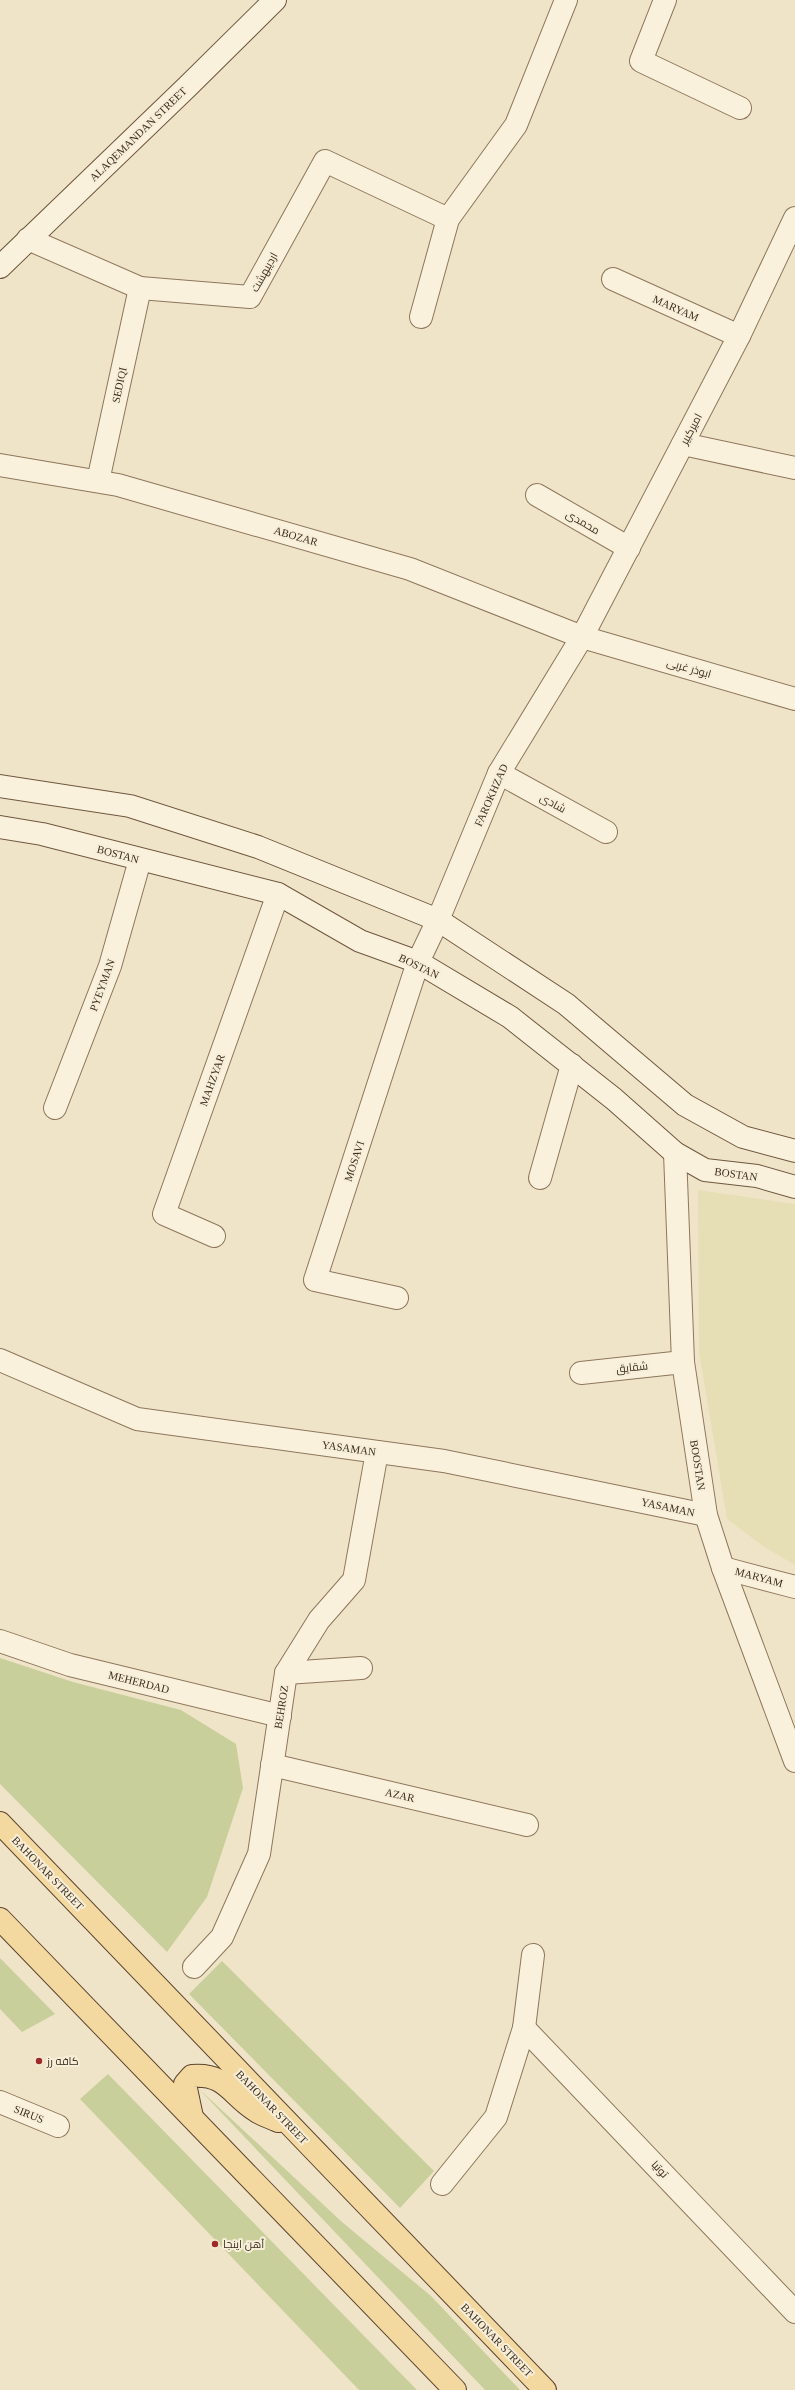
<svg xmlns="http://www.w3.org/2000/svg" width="795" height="2390" font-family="'Times New Roman',Cairo,serif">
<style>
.farmland{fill:#e6deb5}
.green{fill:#c9cf9b}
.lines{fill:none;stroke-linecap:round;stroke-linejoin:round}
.street-casing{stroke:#8d765c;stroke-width:24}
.secondary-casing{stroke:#6f573f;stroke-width:24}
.primary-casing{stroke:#5b4430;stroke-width:24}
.street{stroke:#faf1dc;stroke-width:22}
.secondary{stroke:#faf1dc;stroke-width:22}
.primary{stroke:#f3d9a0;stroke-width:22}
.poi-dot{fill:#9e2a2b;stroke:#f7eed8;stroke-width:1.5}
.labels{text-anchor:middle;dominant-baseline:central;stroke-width:4;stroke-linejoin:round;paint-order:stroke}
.street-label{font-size:11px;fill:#3d2e20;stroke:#f7eed8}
.poi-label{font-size:11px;fill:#3d2e20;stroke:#f7eed8;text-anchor:start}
</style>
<rect width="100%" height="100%" fill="#f0e4c8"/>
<path class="farmland" d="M 698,1190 L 795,1204 L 795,1565 L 763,1546 L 727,1519 L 699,1352 Z"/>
<g class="green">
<path d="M 0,1658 L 73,1682 L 181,1710 L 236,1744 L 243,1788 L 207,1897 L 167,1952 L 0,1784 Z"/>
<path d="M 0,1958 L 55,2014 L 22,2032 L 0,2009 Z"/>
<path d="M 222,1961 L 434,2171 L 400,2208 L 189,1994 Z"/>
<path d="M 108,2074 L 417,2390 L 359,2390 L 80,2099 Z"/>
<path d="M 198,2088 L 342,2222 L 431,2296 L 520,2390 L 485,2390 Z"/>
</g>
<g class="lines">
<defs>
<g id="street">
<path d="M 665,0 L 641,61 L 740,108"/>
<path d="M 28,239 L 140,288 L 250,297 L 325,161 L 448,219"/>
<path d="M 613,279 L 739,336"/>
<path d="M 421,317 L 448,219 L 516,125 L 566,0"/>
<path d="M 683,444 L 795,468"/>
<path d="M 0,465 L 118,485 L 410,569 L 582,637 L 795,699"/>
<path d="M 98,481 L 140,288"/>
<path d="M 537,495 L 629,548"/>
<path d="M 499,773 L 606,832"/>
<path d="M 55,1108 L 110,966 L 140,860"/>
<path d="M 675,1153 L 683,1362 L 706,1515 L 723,1568 L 795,1761"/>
<path d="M 540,1178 L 572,1065"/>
<path d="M 214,1236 L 164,1214 L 278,894"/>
<path d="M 397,1298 L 315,1280 L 418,962 L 438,920 L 499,773 L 582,637 L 739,336 L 795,218"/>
<path d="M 0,1360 L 137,1419 L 444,1461 L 706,1515"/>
<path d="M 581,1373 L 683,1362"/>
<path d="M 723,1568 L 795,1587"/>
<path d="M 0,1641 L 70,1665 L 280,1716"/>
<path d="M 286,1673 L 361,1668"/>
<path d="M 272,1765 L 527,1825"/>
<path d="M 194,1967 L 222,1937 L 259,1854 L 286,1673 L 319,1620 L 354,1580 L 377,1452"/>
<path d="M 524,2028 L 795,2312"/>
<path d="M 0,2102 L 58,2126"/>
<path d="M 442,2184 L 496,2117 L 524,2028 L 533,1955"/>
</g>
<g id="secondary">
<path d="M 0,267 L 187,87 L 275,0"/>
<path d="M 0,786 L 130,806 L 258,847 L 438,920 L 566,1004 L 685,1105 L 743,1137 L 795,1151"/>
<path d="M 0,827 L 42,834 L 278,894 L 360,941 L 418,962 L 510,1017 L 614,1099 L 675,1153 L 705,1170 L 757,1176 L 795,1187"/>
</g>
<g id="primary">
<path d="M 0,1823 L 545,2390"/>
<path d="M 0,1919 L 455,2390"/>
<path d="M 192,2117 L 185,2084 L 192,2076 C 226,2073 231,2095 255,2110 C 261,2115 270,2117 278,2121"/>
</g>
</defs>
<use href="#street" class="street-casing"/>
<use href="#secondary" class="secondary-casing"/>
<use href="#primary" class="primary-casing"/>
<use href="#street" class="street"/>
<use href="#secondary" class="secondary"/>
<use href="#primary" class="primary"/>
</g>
<g class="poi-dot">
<circle cx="39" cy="2061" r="4"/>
<circle cx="215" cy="2244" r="4"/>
</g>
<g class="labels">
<g class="street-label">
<text transform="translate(138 134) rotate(-44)">ALAQEMANDAN STREET</text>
<text transform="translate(264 272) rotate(-61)">اردیبهشت</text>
<text transform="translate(676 308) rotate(24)">MARYAM</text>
<text transform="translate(119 385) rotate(-78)">SEDIQI</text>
<text transform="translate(691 429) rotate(-62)">امیرکبیر</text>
<text transform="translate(583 522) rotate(30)">محمدی</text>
<text transform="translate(296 536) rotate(16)">ABOZAR</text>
<text transform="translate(689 668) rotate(16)">ابوذر غربی</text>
<text transform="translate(491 795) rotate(-66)">FAROKHZAD</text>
<text transform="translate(553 803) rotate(29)">شادی</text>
<text transform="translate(118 854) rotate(15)">BOSTAN</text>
<text transform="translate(419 966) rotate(26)">BOSTAN</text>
<text transform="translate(102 985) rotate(-70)">PYEYMAN</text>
<text transform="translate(212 1080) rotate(-70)">MAHZYAR</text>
<text transform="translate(354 1161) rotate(-72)">MOSAVI</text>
<text transform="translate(736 1174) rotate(8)">BOSTAN</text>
<text transform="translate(632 1367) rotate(-6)">شقایق</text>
<text transform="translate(349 1448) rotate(8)">YASAMAN</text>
<text transform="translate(698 1465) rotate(81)">BOOSTAN</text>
<text transform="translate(668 1507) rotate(12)">YASAMAN</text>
<text transform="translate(759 1577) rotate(15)">MARYAM</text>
<text transform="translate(139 1682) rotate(14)">MEHERDAD</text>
<text transform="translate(281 1707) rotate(-81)">BEHROZ</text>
<text transform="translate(400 1795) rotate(13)">AZAR</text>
<text transform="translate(48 1873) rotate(46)">BAHONAR STREET</text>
<text transform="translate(272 2107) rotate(46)">BAHONAR STREET</text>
<text transform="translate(29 2114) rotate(22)">SIRUS</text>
<text transform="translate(660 2169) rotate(47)">توتیا</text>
<text transform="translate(497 2340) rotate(46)">BAHONAR STREET</text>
</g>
<g class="poi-label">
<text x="47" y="2061">کافه رز</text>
<text x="223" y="2244">آهن اینجا</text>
</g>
</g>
</svg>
